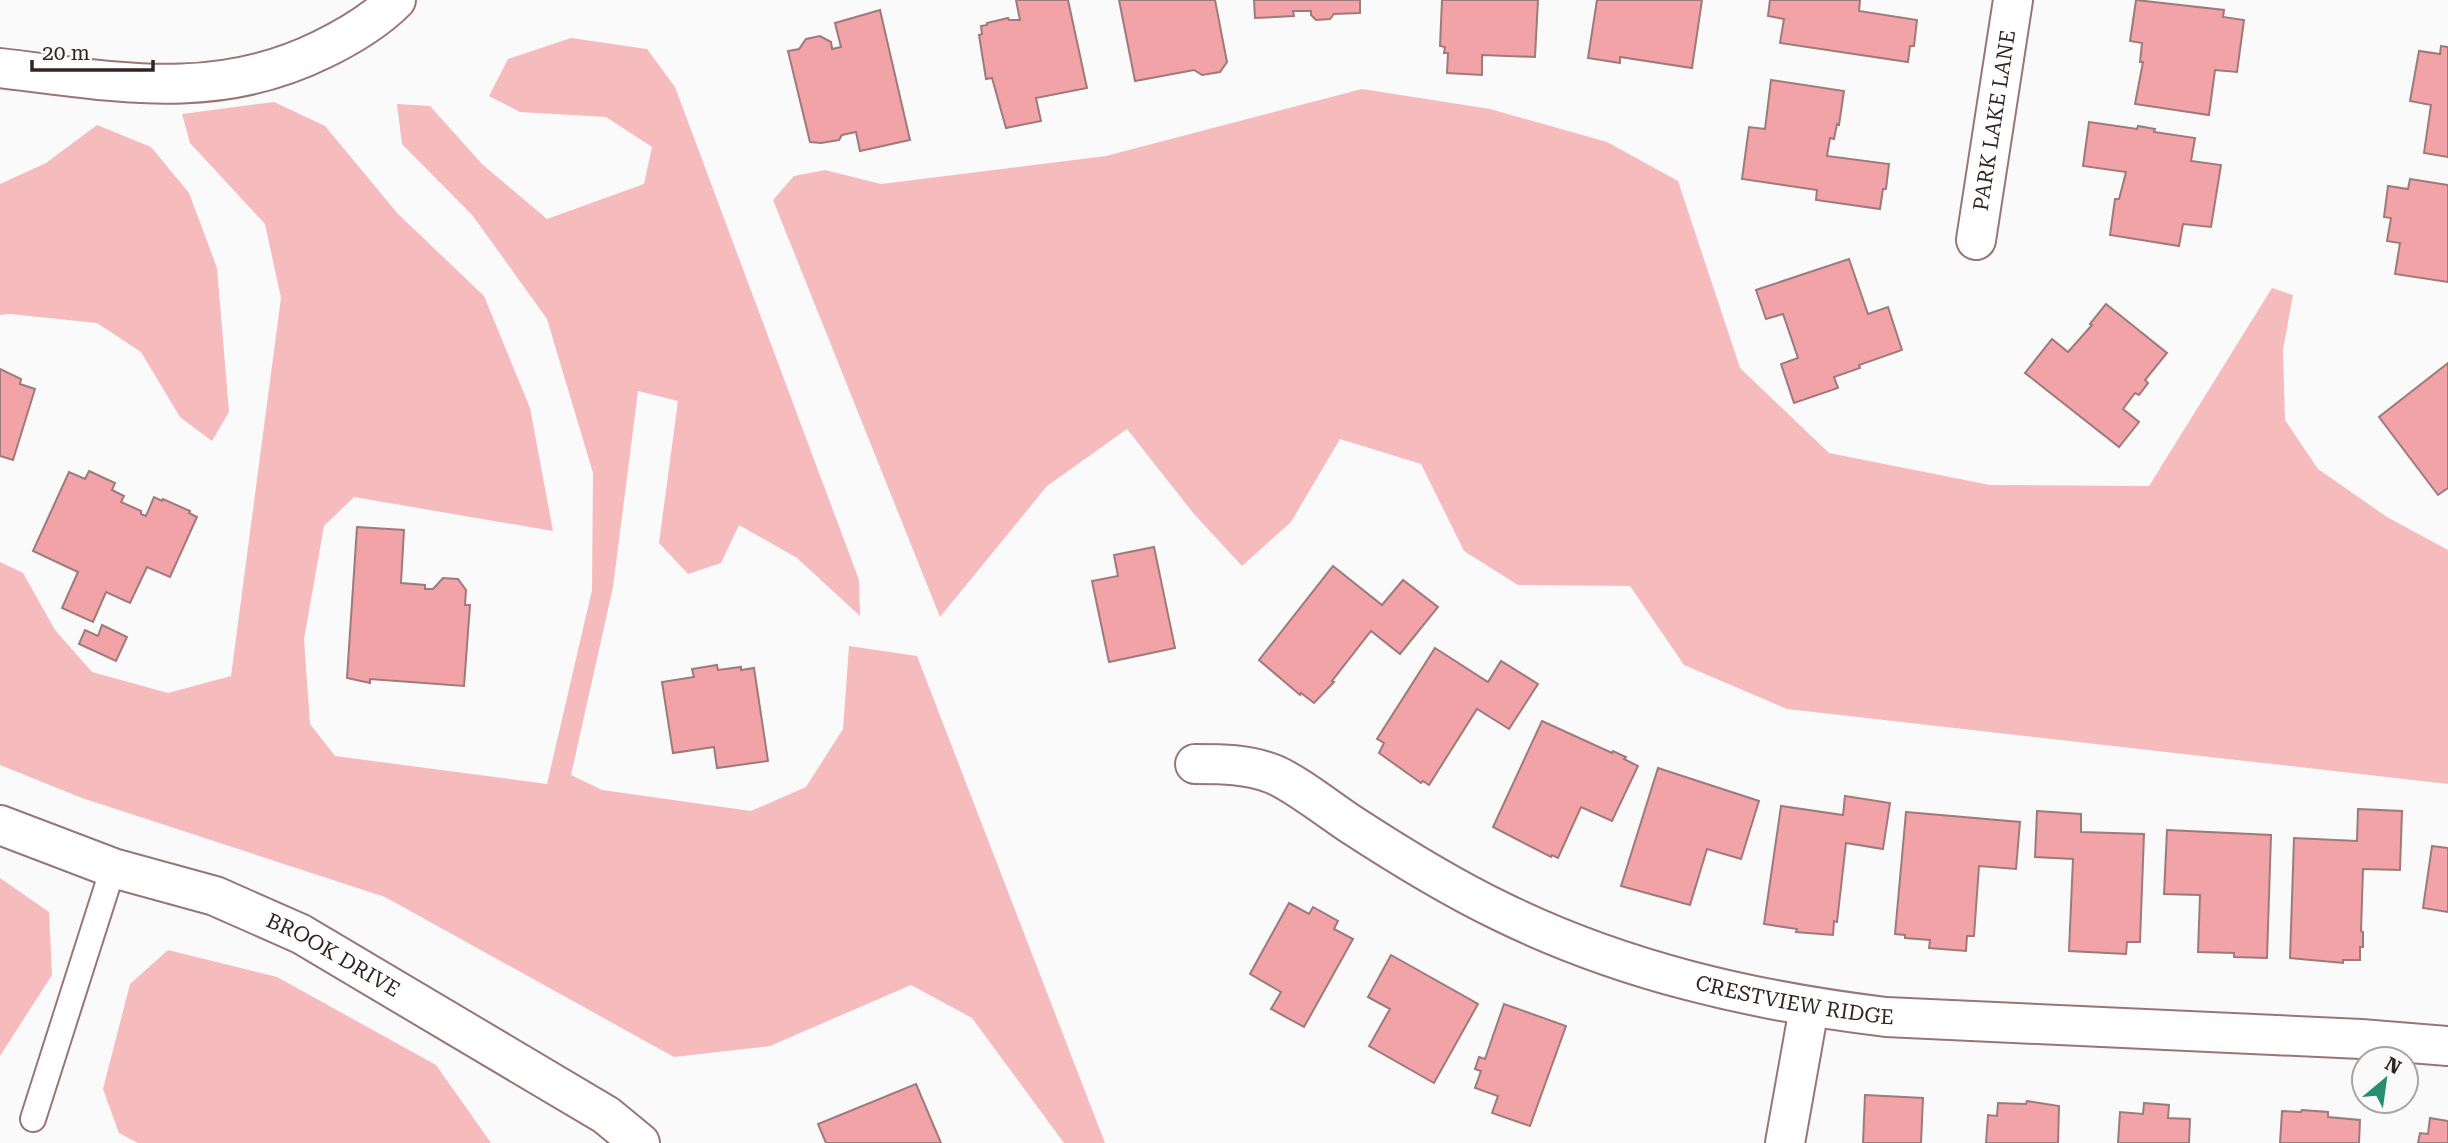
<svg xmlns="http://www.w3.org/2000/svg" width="2448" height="1143" font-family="'Roboto Serif',serif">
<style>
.green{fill:#f6bbbd}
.building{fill:#f1a3a7;stroke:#9e7a7b;stroke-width:2}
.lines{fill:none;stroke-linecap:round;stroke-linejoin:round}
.service-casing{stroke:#997576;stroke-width:28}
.minor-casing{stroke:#997576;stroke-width:42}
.service{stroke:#fff;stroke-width:24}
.minor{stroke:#fff;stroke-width:38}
.labels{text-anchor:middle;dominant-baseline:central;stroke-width:5;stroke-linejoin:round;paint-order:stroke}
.street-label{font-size:21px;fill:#332424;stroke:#fafafa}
</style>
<rect width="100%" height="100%" fill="#fafafa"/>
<g class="green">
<path d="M 571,38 L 647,49 L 675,87 L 859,580 L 860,616 L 797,558 L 739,525 L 721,563 L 688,574 L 659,543 L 678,401 L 638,391 L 613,587 L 571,775 L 602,790 L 751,811 L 806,787 L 843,729 L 849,646 L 917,656 L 1105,1143 L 1064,1143 L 972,1018 L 911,985 L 770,1046 L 674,1057 L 385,897 L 82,798 L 0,765 L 0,562 L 23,573 L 55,630 L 92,672 L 168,693 L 231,676 L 281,298 L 265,224 L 190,143 L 182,114 L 274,102 L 325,126 L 398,214 L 484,296 L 530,408 L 553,531 L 354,497 L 324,526 L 304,639 L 310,724 L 335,756 L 547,784 L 592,590 L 593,473 L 547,319 L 473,216 L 402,144 L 397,104 L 430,106 L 482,164 L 547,219 L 644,184 L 652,147 L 606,117 L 520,112 L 489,96 L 508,59 Z"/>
<path d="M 1362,89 L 1490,109 L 1607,142 L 1678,181 L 1740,368 L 1829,453 L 1990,485 L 2149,486 L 2272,288 L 2293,295 L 2283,350 L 2285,420 L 2318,469 L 2387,517 L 2448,550 L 2448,784 L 1787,709 L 1684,665 L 1630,586 L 1518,585 L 1464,551 L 1421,464 L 1340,439 L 1291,522 L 1242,566 L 1194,514 L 1127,429 L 1047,486 L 940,617 L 773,200 L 794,176 L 825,170 L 881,184 L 1106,156 Z"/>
<path d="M 97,125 L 151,147 L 189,193 L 217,268 L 229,412 L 212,441 L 180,417 L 141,352 L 97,323 L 10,314 L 0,315 L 0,184 L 46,163 Z"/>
<path d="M 0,878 L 49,912 L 52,975 L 0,1056 Z"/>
<path d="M 168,950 L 277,977 L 436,1065 L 491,1143 L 138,1143 L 119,1133 L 103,1089 L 130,984 Z"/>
</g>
<g class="building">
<path d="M 1016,0 L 1068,0 L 1087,88 L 1036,98 L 1041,121 L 1006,128 L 992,78 L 986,79 L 979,35 L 982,34 L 981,26 L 987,25 L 987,23 L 1008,18 L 1009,20 L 1020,20 Z"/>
<path d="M 1119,0 L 1215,0 L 1227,62 L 1220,72 L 1202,75 L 1194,70 L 1135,81 Z"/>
<path d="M 1254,0 L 1360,0 L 1360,13 L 1334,14 L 1330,19 L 1316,20 L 1311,15 L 1311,11 L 1293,11 L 1294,16 L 1255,18 Z"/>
<path d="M 1442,0 L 1538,0 L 1535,57 L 1482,55 L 1482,75 L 1447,73 L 1448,53 L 1444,53 L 1445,47 L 1440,46 Z"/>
<path d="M 1597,0 L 1702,0 L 1692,68 L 1620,57 L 1620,63 L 1588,58 Z"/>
<path d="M 1770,0 L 1860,0 L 1859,11 L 1917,20 L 1914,46 L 1910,46 L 1908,62 L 1780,43 L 1784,19 L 1768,16 Z"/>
<path d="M 2136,0 L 2224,10 L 2223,17 L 2244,20 L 2237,72 L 2215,70 L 2209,115 L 2135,104 L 2143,62 L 2140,62 L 2142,43 L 2130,41 Z"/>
<path d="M 880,10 L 910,140 L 860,151 L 856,132 L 842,135 L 839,140 L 821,143 L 810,142 L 788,51 L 799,49 L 806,39 L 820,36 L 831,42 L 832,49 L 841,47 L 835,23 Z"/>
<path d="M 2441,46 L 2448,47 L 2448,157 L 2424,153 L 2431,105 L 2410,101 L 2419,51 L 2440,54 Z"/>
<path d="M 1771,80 L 1844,91 L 1839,125 L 1837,124 L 1834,139 L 1830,138 L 1827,156 L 1889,164 L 1886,189 L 1883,189 L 1880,209 L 1816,200 L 1817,190 L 1742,179 L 1749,127 L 1765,129 Z"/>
<path d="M 2089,122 L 2137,129 L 2138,126 L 2155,129 L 2154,132 L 2195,138 L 2191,161 L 2221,165 L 2211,227 L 2183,224 L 2179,246 L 2110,235 L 2115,199 L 2119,199 L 2126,172 L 2083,166 Z"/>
<path d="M 2410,179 L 2448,185 L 2448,282 L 2395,274 L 2400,243 L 2387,241 L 2391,218 L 2384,217 L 2388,186 L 2408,189 Z"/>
<path d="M 1849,259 L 1868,314 L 1888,307 L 1902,350 L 1859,365 L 1860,368 L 1834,377 L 1838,388 L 1794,403 L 1781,364 L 1798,358 L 1783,314 L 1766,319 L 1756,290 Z"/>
<path d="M 2106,304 L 2167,353 L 2145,380 L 2148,383 L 2139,395 L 2135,393 L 2123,409 L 2139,422 L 2119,447 L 2025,373 L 2052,339 L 2068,352 L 2092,325 L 2090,324 Z"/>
<path d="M 2448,363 L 2448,488 L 2438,495 L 2379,417 Z"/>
<path d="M 0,369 L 21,379 L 20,384 L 35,389 L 13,460 L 0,456 Z"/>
<path d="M 89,471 L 115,483 L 112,490 L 124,496 L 121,502 L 141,511 L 141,514 L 146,516 L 154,497 L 162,501 L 163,499 L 190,511 L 189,513 L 197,517 L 170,577 L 147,567 L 130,603 L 106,592 L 93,622 L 62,608 L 78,572 L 33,551 L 69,472 L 85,479 Z"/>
<path d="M 357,527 L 404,530 L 401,583 L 425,585 L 425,589 L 433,589 L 443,578 L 458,579 L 466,590 L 465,605 L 470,605 L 464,686 L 370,679 L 370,683 L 347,678 Z"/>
<path d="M 1154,547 L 1175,648 L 1109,662 L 1092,581 L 1118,576 L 1114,555 Z"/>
<path d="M 1333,566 L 1382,605 L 1403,580 L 1438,607 L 1400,654 L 1371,631 L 1332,681 L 1334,682 L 1314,703 L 1301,693 L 1300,695 L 1259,660 Z"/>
<path d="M 102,625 L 127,637 L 116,661 L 79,644 L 85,630 L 98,636 Z"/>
<path d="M 1435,648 L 1488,682 L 1501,661 L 1538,684 L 1509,729 L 1477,709 L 1429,785 L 1423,781 L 1421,783 L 1379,753 L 1384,743 L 1377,739 Z"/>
<path d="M 717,665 L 718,670 L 741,667 L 741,670 L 754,668 L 768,761 L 717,768 L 714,747 L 673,753 L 662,682 L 694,677 L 692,669 Z"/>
<path d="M 1542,721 L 1612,753 L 1613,751 L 1626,757 L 1624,759 L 1638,766 L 1612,821 L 1581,807 L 1558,858 L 1552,855 L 1551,857 L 1493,827 Z"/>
<path d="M 1658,768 L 1759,801 L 1741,859 L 1707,849 L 1690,905 L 1621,886 Z"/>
<path d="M 1845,796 L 1890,803 L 1883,849 L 1846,843 L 1837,922 L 1834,921 L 1833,935 L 1796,932 L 1797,929 L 1764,924 L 1781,806 L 1843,815 Z"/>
<path d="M 2358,809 L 2402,811 L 2400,870 L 2363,869 L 2361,931 L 2363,932 L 2363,947 L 2360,947 L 2360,960 L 2343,960 L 2343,963 L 2290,958 L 2294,838 L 2357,841 Z"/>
<path d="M 2037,811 L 2081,814 L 2081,832 L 2144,834 L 2140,942 L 2127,942 L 2126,954 L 2069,951 L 2073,859 L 2035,857 Z"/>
<path d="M 1906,812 L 2020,822 L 2016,869 L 1979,866 L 1974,936 L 1967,936 L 1966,951 L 1929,948 L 1930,940 L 1905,938 L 1905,935 L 1895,934 Z"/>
<path d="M 2167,830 L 2271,835 L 2267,958 L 2234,957 L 2234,953 L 2198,952 L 2200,895 L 2164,894 Z"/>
<path d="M 2432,846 L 2448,848 L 2448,912 L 2423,908 Z"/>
<path d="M 1289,903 L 1309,914 L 1313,907 L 1338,921 L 1334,929 L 1353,939 L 1304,1027 L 1271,1009 L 1281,992 L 1250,974 Z"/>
<path d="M 1391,955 L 1478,1004 L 1434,1083 L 1369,1046 L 1390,1009 L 1368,997 Z"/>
<path d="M 1504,1004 L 1566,1026 L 1530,1126 L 1492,1113 L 1498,1096 L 1475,1088 L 1481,1071 L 1475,1069 L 1479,1057 L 1485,1059 Z"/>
<path d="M 916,1084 L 941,1143 L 826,1143 L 818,1124 Z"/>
<path d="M 1865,1095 L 1923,1098 L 1921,1143 L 1863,1143 Z"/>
<path d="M 2027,1101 L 2059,1106 L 2058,1143 L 1986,1143 L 1988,1115 L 1997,1116 L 1998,1103 L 2026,1104 Z"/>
<path d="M 2144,1103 L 2169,1105 L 2168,1118 L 2190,1119 L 2189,1143 L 2118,1143 L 2120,1112 L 2143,1114 Z"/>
<path d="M 2302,1110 L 2328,1112 L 2328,1117 L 2360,1120 L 2359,1143 L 2280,1143 L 2282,1111 L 2301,1112 Z"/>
<path d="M 2430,1118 L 2448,1121 L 2448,1143 L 2418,1143 L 2420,1133 L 2428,1134 Z"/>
</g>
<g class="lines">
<defs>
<path id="service" d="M 33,1119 L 113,868"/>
<g id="minor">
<path d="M 0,68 C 113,81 213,103 321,50 C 348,37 375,21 396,0"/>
<path id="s1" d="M 1976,240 L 2013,0"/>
<path id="s2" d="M 1195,764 C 1222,764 1248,764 1273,774 C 1295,783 1328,809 1349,823 C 1398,855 1448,886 1500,911 C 1622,971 1753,1001 1886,1017 L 2361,1039 L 2448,1046"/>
<path id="s3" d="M 0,825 L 113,868 L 215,896 L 301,934 L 606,1115 L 640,1143"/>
<path d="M 1785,1143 L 1809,1008"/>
</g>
</defs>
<use href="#service" class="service-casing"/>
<use href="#minor" class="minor-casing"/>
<use href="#service" class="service"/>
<use href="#minor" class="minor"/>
</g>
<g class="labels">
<g class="street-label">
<text stroke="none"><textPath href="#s1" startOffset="121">PARK LAKE LANE</textPath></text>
<text stroke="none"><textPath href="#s3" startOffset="359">BROOK DRIVE</textPath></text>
<text stroke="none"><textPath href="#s2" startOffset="654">CRESTVIEW RIDGE</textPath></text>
</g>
</g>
<g transform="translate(2385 1080) rotate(29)"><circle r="33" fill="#fafafa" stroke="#aaa4a4" stroke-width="2"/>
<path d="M0-5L12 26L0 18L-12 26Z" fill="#268f6d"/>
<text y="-10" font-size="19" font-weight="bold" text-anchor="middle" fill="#332424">N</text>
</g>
<path d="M32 60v10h121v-10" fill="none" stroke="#332424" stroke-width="3.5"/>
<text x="42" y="60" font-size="21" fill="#332424" stroke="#fafafa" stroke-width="5" paint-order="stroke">20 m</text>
</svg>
